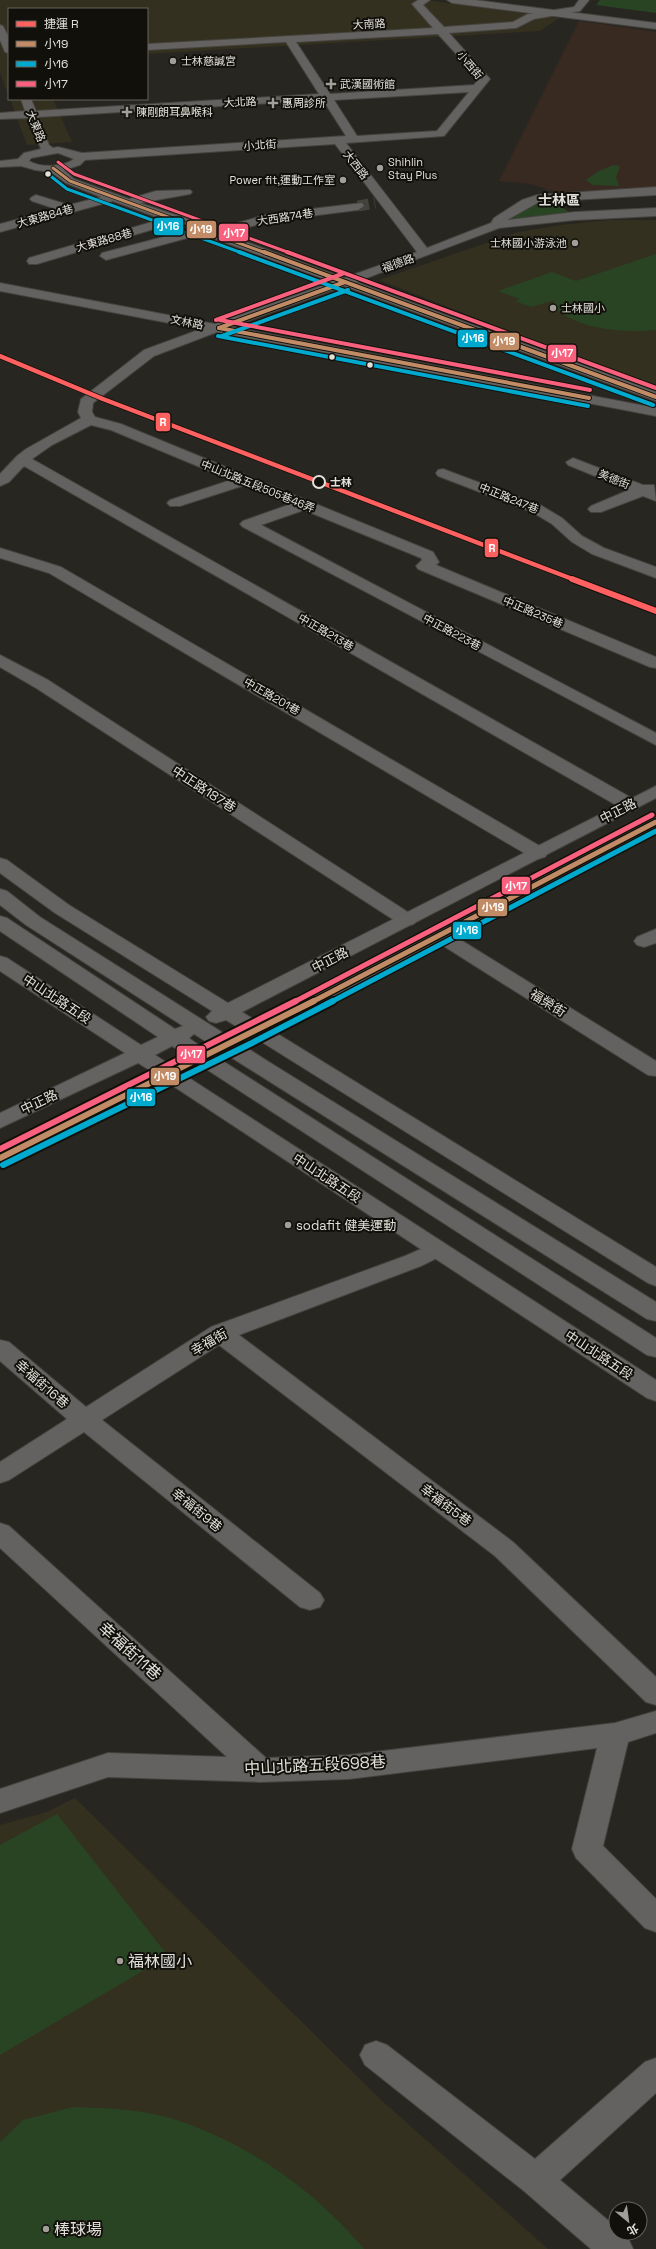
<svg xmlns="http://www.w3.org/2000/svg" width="656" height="2249" font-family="'Space Grotesk','Noto Sans TC',sans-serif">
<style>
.built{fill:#34301f}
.industrial{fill:#382a20}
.green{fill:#294423}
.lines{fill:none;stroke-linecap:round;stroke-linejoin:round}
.street-tunnel{stroke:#44423c;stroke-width:11;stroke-dasharray:11 5.5;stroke-linecap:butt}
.street-casing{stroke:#45433e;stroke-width:2}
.secondary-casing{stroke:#45433e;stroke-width:2}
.street{fill:#646260;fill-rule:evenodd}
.secondary{fill:#656361;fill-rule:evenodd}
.bus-1-far3-casing{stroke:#12100b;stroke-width:4.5}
.bus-1-far2-casing{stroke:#12100b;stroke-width:6}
.bus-1-far1-casing{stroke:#12100b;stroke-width:8}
.bus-1-casing{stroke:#12100b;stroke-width:10}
.bus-2-far3-casing{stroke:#12100b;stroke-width:4.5}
.bus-2-far2-casing{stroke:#12100b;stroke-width:6}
.bus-2-far1-casing{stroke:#12100b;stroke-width:8}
.bus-2-casing{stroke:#12100b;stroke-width:10}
.bus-3-far3-casing{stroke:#12100b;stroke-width:4.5}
.bus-3-far2-casing{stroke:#12100b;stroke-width:6}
.bus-3-far1-casing{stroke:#12100b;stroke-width:8}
.bus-3-casing{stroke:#12100b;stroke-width:10}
.bus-1-far3{stroke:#c18c65;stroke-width:3}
.bus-1-far2{stroke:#c18c65;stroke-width:4}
.bus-1-far1{stroke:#c18c65;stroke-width:5}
.bus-1{stroke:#c18c65;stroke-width:6}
.bus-2-far3{stroke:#00a9ce;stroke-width:3}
.bus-2-far2{stroke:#00a9ce;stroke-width:4}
.bus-2-far1{stroke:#00a9ce;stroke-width:5}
.bus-2{stroke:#00a9ce;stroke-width:6}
.bus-3-far3{stroke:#f8607d;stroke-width:3}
.bus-3-far2{stroke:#f8607d;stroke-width:4}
.bus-3-far1{stroke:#f8607d;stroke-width:5}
.bus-3{stroke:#f8607d;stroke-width:6}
.metro-1-far1-casing{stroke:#12100b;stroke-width:6}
.metro-1-casing{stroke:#12100b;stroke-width:8}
.metro-1-far1{stroke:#ff6060;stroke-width:4.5}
.metro-1{stroke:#ff6060;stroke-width:6}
.poi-dot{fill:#a19f98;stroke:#12100b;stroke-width:1.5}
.bus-dot{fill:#e2e0d9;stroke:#12100b;stroke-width:1.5}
.stop-dot{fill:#12100b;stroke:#e2e0d9;stroke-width:2}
.labels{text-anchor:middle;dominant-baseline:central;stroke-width:4;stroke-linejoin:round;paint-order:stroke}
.far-street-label{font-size:11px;fill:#e2e0d9;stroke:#12100b}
.far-poi-label{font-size:11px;fill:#e2e0d9;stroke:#12100b;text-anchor:start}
.far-stop-label{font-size:11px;font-weight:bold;fill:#e2e0d9;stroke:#12100b;text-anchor:start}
.street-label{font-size:13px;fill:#e2e0d9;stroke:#12100b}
.poi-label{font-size:13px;fill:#e2e0d9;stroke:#12100b;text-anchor:start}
.far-district-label{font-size:14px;font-weight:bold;fill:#e2e0d9;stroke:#12100b}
.near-street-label{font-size:16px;fill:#e2e0d9;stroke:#12100b}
.near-poi-label{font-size:16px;fill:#e2e0d9;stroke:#12100b;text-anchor:start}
.line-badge{stroke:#12100b;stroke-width:1.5}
.badge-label{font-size:11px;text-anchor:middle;font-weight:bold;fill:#fff}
</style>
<rect width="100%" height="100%" fill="#282620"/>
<g class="built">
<path d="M 0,0 L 425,0 L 559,18 L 540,31 L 147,54 L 147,9 L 9,9 L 9,97 L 0,72 Z"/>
<path d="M 10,99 L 53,99 L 72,142 L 27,145 Z"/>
<path d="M 610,220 L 656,220 L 656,385 L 522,336 L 379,280 L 518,232 L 561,225 Z"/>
<path d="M 75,1798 L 379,2098 L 548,2249 L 0,2249 L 0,1825 L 47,1812 Z"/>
</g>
<path class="industrial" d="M 579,21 L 656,32 L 656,189 L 563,195 L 531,184 L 499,181 Z"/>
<g class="green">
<path d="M 600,0 L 656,0 L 656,13 L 596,5 Z"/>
<path d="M 613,165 L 620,166 L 616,177 L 619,186 L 593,185 L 586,180 L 597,172 Z"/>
<path d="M 552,201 L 571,213 L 506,220 L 531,204 Z"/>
<path d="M 656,254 L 656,330 C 623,333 577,330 553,306 L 555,300 L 531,307 L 515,301 L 520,299 L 498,291 L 552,272 L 576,281 Z"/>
<path d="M 57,1814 L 168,1956 L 0,2055 L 0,1845 Z"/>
<path d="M 73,2107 C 105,2108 139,2109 170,2118 C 245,2141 314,2189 364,2249 L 0,2249 L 0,2142 L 23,2120 Z"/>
</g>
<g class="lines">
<path class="street-tunnel" d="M 358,206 L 375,203"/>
<defs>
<g id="street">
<path d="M 418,0 L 430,0 L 423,5 L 444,27 L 513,22 L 528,14 L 574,7 L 579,0 L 589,0 L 580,11 L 534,19 L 516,28 L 449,33 L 490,79 L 444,136 L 346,143 L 427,248 L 491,223 L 494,218 L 522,200 L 537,195 L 656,187 L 656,195 L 539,202 L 507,220 L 575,212 L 656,208 L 656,216 L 575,220 L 499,228 L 356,282 L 656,392 L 656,401 L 344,286 L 231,327 L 656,408 L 656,416 L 217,332 L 154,356 L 93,403 L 92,412 L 95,417 L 121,424 L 433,552 L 439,562 L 436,565 L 656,657 L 656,668 L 650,667 L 418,569 L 416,566 L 422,560 L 421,558 L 304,510 L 261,525 L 656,733 L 656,745 L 243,527 L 240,524 L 243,521 L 291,504 L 245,485 L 180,506 L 170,506 L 167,503 L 170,500 L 231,480 L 111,430 L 91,425 L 52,445 L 32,459 L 637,801 L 639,805 L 637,809 L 630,811 L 623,809 L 24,466 L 9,482 L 0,486 L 0,474 L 17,456 L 26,449 L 81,418 L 78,412 L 81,399 L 144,350 L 201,329 L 0,291 L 0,283 L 215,324 L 332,282 L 202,234 L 106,260 L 100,256 L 102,253 L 190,230 L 174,223 L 37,264 L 29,264 L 27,261 L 29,258 L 162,219 L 113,201 L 0,232 L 0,224 L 56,209 L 32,201 L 30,199 L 32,197 L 36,195 L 69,205 L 101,197 L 66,183 L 51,172 L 35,170 L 21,166 L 0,167 L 0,161 L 18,159 L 24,153 L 41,149 L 28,118 L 0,119 L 0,113 L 25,111 L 21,99 L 31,99 L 36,111 L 319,94 L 286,42 L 147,50 L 147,44 L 433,28 L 412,4 ZM 438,34 L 479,79 L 474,85 L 330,94 L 296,42 ZM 469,92 L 437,131 L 357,136 L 334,100 ZM 323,100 L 346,136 L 82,153 L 58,147 L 53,148 L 49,145 L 38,117 ZM 335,144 L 417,252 L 344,278 L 225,234 L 270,221 L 358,210 L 364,206 L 362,203 L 269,214 L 213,230 L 209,226 L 140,203 L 190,194 L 192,192 L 190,190 L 156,191 L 129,199 L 74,179 L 64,170 L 80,165 L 85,160 ZM 58,153 L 74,159 C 63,167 41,168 29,161 L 31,158 Z"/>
<path d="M 0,25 L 3,26 L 9,38 L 9,53 L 5,52 L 0,40 Z"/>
<path d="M 573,458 L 643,485 L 654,485 L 656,501 L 643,496 L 601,512 L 591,512 L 588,509 L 591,506 L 629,490 L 568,465 L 566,462 Z"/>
<path d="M 443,469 L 542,506 L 562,518 L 582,536 L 604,548 L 656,567 L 656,578 L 592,554 L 572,542 L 552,524 L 532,512 L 438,476 L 436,473 L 438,470 Z"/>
<path d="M 0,548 L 61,567 L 545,849 L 548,853 L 545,857 L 538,859 L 531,857 L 49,573 L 0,558 Z"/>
<path d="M 0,655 L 48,680 L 414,916 L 417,920 L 414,924 L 407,926 L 400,924 L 36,688 L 0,667 Z"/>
<path d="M 656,929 L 656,943 L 644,947 L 637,945 L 634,941 L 637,937 Z"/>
<path d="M 441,930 L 448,932 L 656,1061 L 656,1076 L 648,1075 L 434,940 L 431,936 L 434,932 Z"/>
<path d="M 437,1242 L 445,1244 L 449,1249 L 445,1254 L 421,1266 L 239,1335 L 513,1542 L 656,1677 L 656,1705 L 646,1702 L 495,1556 L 219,1345 L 102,1420 L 320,1593 L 324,1600 L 320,1607 L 310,1610 L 300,1607 L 84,1432 L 9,1480 L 0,1483 L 0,1462 L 67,1419 L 0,1361 L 0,1340 L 9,1342 L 86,1407 L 211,1327 L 405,1256 Z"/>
<path d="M 0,1523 L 9,1526 L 266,1758 L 349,1755 L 615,1723 L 656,1711 L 656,1733 L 628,1742 L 603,1846 L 656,1899 L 656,1932 L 645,1928 L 576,1858 L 572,1849 L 597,1748 L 349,1779 L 260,1782 L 108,1777 L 0,1813 L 0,1789 L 108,1753 L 227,1757 L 0,1548 Z"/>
<path d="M 376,2041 L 387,2045 L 535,2159 L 645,2062 L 656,2058 L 656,2093 L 560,2180 L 616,2227 L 616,2233 L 623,2233 L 628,2238 L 633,2249 L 591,2249 L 524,2191 L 365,2065 L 360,2055 L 365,2045 Z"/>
</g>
<g id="secondary">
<path d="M 447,0 L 475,0 L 656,23 L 656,29 L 452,3 Z"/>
<path d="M 656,786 L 656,798 L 242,1012 L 258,1022 L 656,816 L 656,829 L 273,1031 L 656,1267 L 656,1286 L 648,1283 L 257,1039 L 247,1042 L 240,1040 L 236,1036 L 242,1030 L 226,1020 L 216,1023 L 209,1021 L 206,1017 L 212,1011 L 55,913 L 0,873 L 0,858 L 7,860 L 69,905 L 228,1003 Z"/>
<path d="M 0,889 L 7,891 L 40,917 L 269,1062 L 656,1302 L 656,1321 L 647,1319 L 224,1053 L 218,1058 L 656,1338 L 656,1357 L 647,1355 L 203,1067 L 186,1076 L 656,1380 L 656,1401 L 647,1398 L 170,1084 L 8,1163 L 0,1165 L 0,1149 L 156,1074 L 138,1063 L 0,1128 L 0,1113 L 125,1053 L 0,971 L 0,956 L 7,958 L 141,1045 L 158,1037 L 0,931 L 0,916 L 7,918 L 175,1029 L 183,1026 L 26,925 L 0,905 ZM 194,1034 L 213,1046 L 204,1049 L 189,1038 ZM 172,1046 L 188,1057 L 172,1066 L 155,1055 Z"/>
</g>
</defs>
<use href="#street" class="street-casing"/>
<use href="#secondary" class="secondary-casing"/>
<use href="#street" class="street"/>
<use href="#secondary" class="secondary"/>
<defs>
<path id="bus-1-far3" d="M 53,168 L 70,181 L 266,253"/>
<g id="bus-1-far2">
<path d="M 264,252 L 656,397"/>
<path d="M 219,328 L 589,398"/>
<path d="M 219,328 L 345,282"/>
</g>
<path id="bus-1-far1" d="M 312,1002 L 656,822"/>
<path id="bus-1" d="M 0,1158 L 314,1001"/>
<path id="bus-2-far3" d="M 48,174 L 67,189 L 242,253"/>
<g id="bus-2-far2">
<path d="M 239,252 L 653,405"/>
<path d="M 218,336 L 588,406"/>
<path d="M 222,336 L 348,290"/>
</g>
<path id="bus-2-far1" d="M 331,1002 L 656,831"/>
<path id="bus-2" d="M 3,1165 L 252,1043 L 333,1001"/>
<path id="bus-3-far3" d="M 58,162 L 74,174 L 290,253"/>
<g id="bus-3-far2">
<path d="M 287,252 L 656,388"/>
<path d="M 216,320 L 342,274"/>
<path d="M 220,320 L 590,390"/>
</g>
<path id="bus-3-far1" d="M 294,1002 L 652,815"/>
<path id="bus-3" d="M 0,1149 L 296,1001"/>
</defs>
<use href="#bus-1-far3" class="bus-1-far3-casing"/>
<use href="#bus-1-far2" class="bus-1-far2-casing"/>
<use href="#bus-1-far1" class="bus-1-far1-casing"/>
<use href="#bus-1" class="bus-1-casing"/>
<use href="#bus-2-far3" class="bus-2-far3-casing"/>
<use href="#bus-2-far2" class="bus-2-far2-casing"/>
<use href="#bus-2-far1" class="bus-2-far1-casing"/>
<use href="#bus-2" class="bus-2-casing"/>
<use href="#bus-3-far3" class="bus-3-far3-casing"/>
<use href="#bus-3-far2" class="bus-3-far2-casing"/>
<use href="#bus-3-far1" class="bus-3-far1-casing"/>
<use href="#bus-3" class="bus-3-casing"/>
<use href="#bus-1-far3" class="bus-1-far3"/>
<use href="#bus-1-far2" class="bus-1-far2"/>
<use href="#bus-1-far1" class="bus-1-far1"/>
<use href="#bus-1" class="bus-1"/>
<use href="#bus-2-far3" class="bus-2-far3"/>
<use href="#bus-2-far2" class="bus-2-far2"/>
<use href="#bus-2-far1" class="bus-2-far1"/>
<use href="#bus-2" class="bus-2"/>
<use href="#bus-3-far3" class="bus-3-far3"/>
<use href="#bus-3-far2" class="bus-3-far2"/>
<use href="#bus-3-far1" class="bus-3-far1"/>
<use href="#bus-3" class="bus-3"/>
<defs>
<path id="metro-1-far1" d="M 0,356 L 103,399 L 575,580"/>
<path id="metro-1" d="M 572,579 L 656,611"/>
</defs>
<use href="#metro-1-far1" class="metro-1-far1-casing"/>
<use href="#metro-1" class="metro-1-casing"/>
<use href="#metro-1-far1" class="metro-1-far1"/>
<use href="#metro-1" class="metro-1"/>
</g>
<g class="poi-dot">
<circle cx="173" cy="61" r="4"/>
<path d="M329 78h4v4h4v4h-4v4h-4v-4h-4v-4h4z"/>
<path d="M271 97h4v4h4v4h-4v4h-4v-4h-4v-4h4z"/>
<path d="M125 106h4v4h4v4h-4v4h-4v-4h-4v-4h4z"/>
<circle cx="380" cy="168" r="4"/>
<circle cx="343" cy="180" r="4"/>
<circle cx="575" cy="243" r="4"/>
<circle cx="553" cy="308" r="4"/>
<circle cx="288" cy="1225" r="4"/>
<circle cx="120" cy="1961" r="4"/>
<circle cx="46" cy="2229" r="4"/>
</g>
<g class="bus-dot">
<circle cx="48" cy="174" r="3.5"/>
<circle cx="332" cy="357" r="3.5"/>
<circle cx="370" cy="365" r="3.5"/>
</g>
<circle class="stop-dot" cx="319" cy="482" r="6"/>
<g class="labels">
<g class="far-street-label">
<text transform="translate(369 24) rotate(-3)">大南路</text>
<text transform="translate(470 65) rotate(49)">小西街</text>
<text transform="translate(240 102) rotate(-3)">大北路</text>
<text transform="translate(36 126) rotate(68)">大東路</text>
<text transform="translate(260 145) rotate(-4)">小北街</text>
<text transform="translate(356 165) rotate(52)">大西路</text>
<text transform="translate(45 216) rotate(-16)">大東路84巷</text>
<text transform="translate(285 217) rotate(-9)">大西路74巷</text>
<text transform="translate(104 240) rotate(-16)">大東路88巷</text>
<text transform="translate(398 263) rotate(-19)">福德路</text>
<text transform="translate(187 322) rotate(11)">文林路</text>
<text transform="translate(614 479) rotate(22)">美德街</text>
<text transform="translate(258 486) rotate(22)">中山北路五段505巷46弄</text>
<text transform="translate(509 498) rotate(22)">中正路247巷</text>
<text transform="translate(533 612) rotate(23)">中正路235巷</text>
<text transform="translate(326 632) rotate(30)">中正路213巷</text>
<text transform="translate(452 632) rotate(28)">中正路223巷</text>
<text transform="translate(272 696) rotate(30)">中正路201巷</text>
</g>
<g class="far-poi-label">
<text x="181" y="61">士林慈諴宮</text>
<text x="340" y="84">武漢國術館</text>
<text x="282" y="103">惠周診所</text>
<text x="136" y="112">陳剛朗耳鼻喉科</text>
<text x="388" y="162">Shihlin<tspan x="388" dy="13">Stay Plus</tspan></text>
<text x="335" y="180" text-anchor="end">Power fit,運動工作室</text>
<text x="567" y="243" text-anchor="end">士林國小游泳池</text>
<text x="561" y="308">士林國小</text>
</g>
<g class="far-stop-label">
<text x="330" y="482">士林</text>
</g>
<g class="street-label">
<text transform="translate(204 789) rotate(33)">中正路187巷</text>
<text transform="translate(618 811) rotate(-27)">中正路</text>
<text transform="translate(330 960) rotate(-27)">中正路</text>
<text transform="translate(57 999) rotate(33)">中山北路五段</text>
<text transform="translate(548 1003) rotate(32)">福榮街</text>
<text transform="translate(39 1102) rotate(-25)">中正路</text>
<text transform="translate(327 1178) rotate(33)">中山北路五段</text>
<text transform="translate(209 1342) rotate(-30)">幸福街</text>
<text transform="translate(599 1355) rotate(33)">中山北路五段</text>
<text transform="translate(42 1384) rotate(41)">幸福街16巷</text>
<text transform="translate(446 1505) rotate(37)">幸福街5巷</text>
<text transform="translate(197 1510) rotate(39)">幸福街9巷</text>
</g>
<g class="poi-label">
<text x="296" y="1225">sodafit 健美運動</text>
</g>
<g class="far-district-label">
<text x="559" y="200">士林區</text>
</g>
<g class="near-street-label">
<text transform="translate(130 1651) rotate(42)">幸福街11巷</text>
<text transform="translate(315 1765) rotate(-3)">中山北路五段698巷</text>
</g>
<g class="near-poi-label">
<text x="128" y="1961">福林國小</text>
<text x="54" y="2229">棒球場</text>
</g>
</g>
<g class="line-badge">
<rect x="153" y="217" width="31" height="19" rx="4" fill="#00a9ce"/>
<rect x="186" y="220" width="31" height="19" rx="4" fill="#c18c65"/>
<rect x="218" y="223" width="31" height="19" rx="4" fill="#f8607d"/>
<rect x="457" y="329" width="31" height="19" rx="4" fill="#00a9ce"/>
<rect x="489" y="332" width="31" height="19" rx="4" fill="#c18c65"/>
<rect x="547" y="344" width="30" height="19" rx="4" fill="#f8607d"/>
<rect x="155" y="412" width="16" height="20" rx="4" fill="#ff6060"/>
<rect x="484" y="538" width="15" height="20" rx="4" fill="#ff6060"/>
<rect x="501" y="876" width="30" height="19" rx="4" fill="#f8607d"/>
<rect x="477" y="898" width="31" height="19" rx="4" fill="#c18c65"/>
<rect x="452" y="921" width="30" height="19" rx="4" fill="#00a9ce"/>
<rect x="176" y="1045" width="30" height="19" rx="4" fill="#f8607d"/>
<rect x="150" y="1067" width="30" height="19" rx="4" fill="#c18c65"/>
<rect x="126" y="1088" width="30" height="19" rx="4" fill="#00a9ce"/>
</g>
<g class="badge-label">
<text x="168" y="230">小16</text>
<text x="201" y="233">小19</text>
<text x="234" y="237">小17</text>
<text x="473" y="342">小16</text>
<text x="504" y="345">小19</text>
<text x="562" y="357">小17</text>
<text x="163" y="426">R</text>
<text x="492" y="552">R</text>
<text x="516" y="890">小17</text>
<text x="493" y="911">小19</text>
<text x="467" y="934">小16</text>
<text x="191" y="1058">小17</text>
<text x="165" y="1080">小19</text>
<text x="141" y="1101">小16</text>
</g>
<rect x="8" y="8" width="140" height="92" fill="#12100b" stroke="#65635d"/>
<rect x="16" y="21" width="20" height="6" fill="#ff6060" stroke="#65635d"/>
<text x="44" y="28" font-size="12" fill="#e2e0d9">捷運 R</text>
<rect x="16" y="41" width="20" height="6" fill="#c18c65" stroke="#65635d"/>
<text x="44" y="48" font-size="12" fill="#e2e0d9">小19</text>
<rect x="16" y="61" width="20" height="6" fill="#00a9ce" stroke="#65635d"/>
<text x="44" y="68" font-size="12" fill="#e2e0d9">小16</text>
<rect x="16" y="81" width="20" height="6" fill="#f8607d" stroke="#65635d"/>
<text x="44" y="88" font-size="12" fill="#e2e0d9">小17</text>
<g transform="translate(628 2221) rotate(151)"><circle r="19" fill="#12100b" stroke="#65635d"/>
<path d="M0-3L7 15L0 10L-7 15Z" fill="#a19f98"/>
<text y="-6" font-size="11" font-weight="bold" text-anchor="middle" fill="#e2e0d9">北</text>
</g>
</svg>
